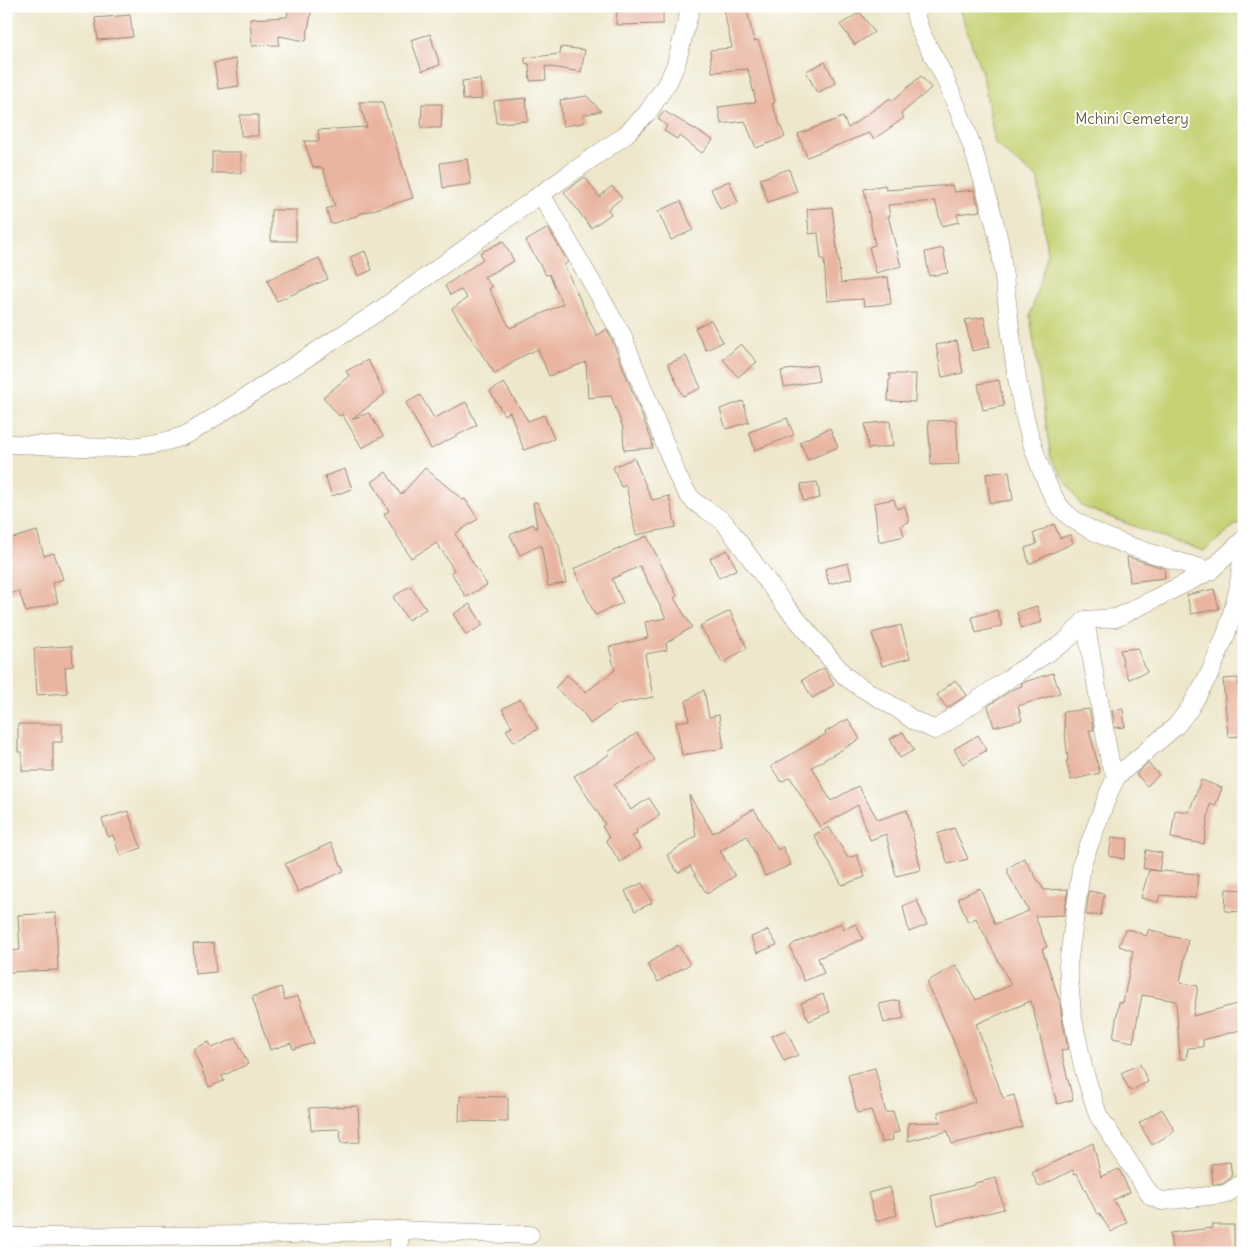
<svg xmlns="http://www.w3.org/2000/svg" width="1250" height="1259" font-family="Delius,sans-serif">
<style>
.green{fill:#c5d173;stroke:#807e48}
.building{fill:#e9b5a0}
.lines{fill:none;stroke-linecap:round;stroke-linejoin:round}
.street-casing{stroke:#948875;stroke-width:19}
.street{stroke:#fff;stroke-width:18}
.labels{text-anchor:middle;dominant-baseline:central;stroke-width:4;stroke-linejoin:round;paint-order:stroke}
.park-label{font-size:15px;fill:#645c38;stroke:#fff}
</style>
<rect width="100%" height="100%" fill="#fff"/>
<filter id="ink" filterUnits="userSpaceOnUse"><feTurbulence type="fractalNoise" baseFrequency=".02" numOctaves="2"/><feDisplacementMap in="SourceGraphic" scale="10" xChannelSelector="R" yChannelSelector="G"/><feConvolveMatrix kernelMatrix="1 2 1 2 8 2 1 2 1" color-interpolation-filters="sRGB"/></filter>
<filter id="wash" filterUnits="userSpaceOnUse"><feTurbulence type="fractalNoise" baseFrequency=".0096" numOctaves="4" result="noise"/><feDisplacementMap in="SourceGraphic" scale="20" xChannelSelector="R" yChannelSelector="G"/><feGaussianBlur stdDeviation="1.12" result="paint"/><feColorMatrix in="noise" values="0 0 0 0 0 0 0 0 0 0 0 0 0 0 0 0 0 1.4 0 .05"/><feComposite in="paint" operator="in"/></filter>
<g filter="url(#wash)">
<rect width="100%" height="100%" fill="#eee7cc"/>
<path class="green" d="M 958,6 L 1244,6 L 1244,521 L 1234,526 L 1204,551 L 1157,535 L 1081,506 L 1051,458 L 1030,316 L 1047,255 L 1038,179 L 995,144 L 983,76 Z"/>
<g id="blocks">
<g class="building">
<path d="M 289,6 L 312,8 L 306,41 L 279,36 L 279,45 L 252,46 L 250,19 L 287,17 Z"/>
<path d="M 617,6 L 663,7 L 663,24 L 616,25 Z"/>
<path d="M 723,6 L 746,6 L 754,41 L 758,40 L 764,58 L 775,103 L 772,104 L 785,137 L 756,148 L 745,121 L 721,124 L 718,107 L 756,102 L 748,69 L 712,72 L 710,50 L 732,48 Z"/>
<path d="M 860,12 L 874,32 L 855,45 L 840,25 Z"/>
<path d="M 130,15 L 133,37 L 98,40 L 95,18 Z"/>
<path d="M 430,34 L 440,65 L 422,71 L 411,40 Z"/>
<path d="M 561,47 L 585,50 L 581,72 L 545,66 L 546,80 L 530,81 L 529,64 L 525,63 L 525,58 L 560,54 Z"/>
<path d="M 236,59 L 239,86 L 218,89 L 214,63 Z"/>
<path d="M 825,62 L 836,83 L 817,93 L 806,71 Z"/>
<path d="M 921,76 L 931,88 L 901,114 L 904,118 L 874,139 L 869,133 L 807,157 L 798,134 L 843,117 L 848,128 L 890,98 L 892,101 Z"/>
<path d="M 480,79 L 482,99 L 463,100 L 462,81 Z"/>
<path d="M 587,96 L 601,111 L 583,115 L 584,123 L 563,126 L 560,100 Z"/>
<path d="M 526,98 L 528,121 L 496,123 L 494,101 Z"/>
<path d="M 359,102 L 382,102 L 413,198 L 359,214 L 359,215 L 331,224 L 326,209 L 335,206 L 323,168 L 313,167 L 304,141 L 319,141 L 318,130 L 367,127 Z"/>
<path d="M 422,104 L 442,104 L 441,128 L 421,128 Z"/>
<path d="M 664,111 L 713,140 L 702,153 L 679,135 L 677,139 L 664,131 L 667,126 L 658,119 Z"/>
<path d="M 240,115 L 258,115 L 258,136 L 241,136 Z"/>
<rect x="212" y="152" width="29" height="21"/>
<path d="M 467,159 L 471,184 L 443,188 L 440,163 Z"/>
<path d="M 789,169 L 797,192 L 768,202 L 760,179 Z"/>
<path d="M 585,177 L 599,197 L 612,186 L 622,198 L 608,209 L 611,214 L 591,228 L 564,192 Z"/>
<path d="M 729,181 L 738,202 L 720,209 L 711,189 Z"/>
<path d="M 885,185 L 886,190 L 952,185 L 954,192 L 974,190 L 980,211 L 957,214 L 959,222 L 942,226 L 935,201 L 888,205 L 890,216 L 888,216 L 901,266 L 876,273 L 869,247 L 875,245 L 864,189 Z"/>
<path d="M 681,201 L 693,230 L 671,240 L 658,211 Z"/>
<path d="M 832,207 L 841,283 L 888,277 L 891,304 L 864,306 L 863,299 L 827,301 L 824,259 L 821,259 L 818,233 L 809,234 L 807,209 Z"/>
<rect x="271" y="210" width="25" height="31"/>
<path d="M 548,228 L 568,262 L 564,265 L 597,336 L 607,329 L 612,340 L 652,441 L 653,448 L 624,450 L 623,428 L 611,396 L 588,398 L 586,362 L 549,376 L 538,349 L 523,356 L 495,374 L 452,309 L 467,298 L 461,290 L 450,295 L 445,286 L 483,259 L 480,253 L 503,241 L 514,261 L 484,277 L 492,287 L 489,289 L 510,328 L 563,304 L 549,274 L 546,275 L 526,241 Z"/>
<path d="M 943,248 L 948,273 L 929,276 L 925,252 Z"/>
<path d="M 365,251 L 372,270 L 358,276 L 350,257 Z"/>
<path d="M 319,258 L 328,279 L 277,301 L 267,280 Z"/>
<path d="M 984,317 L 990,347 L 972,351 L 965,320 Z"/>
<path d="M 711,320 L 723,342 L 706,350 L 695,328 Z"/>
<path d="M 957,341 L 963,373 L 942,377 L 936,345 Z"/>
<path d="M 741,344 L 757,362 L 738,377 L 723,359 Z"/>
<path d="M 686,356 L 701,388 L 683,396 L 668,364 Z"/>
<path d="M 368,360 L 385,394 L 352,419 L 369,413 L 383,436 L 362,448 L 342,414 L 339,416 L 323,397 L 349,376 L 346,371 Z"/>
<path d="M 816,365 L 819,381 L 784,387 L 781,371 Z"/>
<path d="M 889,374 L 916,374 L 915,402 L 888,401 L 889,380 L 891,379 Z"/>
<path d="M 999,380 L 1004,406 L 983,410 L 978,384 Z"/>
<path d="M 504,383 L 528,421 L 544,415 L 554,439 L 524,450 L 510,412 L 504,415 L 490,391 Z"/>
<path d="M 420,395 L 434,418 L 466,402 L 477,425 L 431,449 L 406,403 Z"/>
<path d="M 743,401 L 749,422 L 726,429 L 720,409 Z"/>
<path d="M 787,418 L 794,435 L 755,450 L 749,432 Z"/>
<path d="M 956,420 L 959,464 L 931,465 L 928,421 Z"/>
<path d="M 890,421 L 893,446 L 868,449 L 865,424 Z"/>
<path d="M 830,428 L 838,447 L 808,460 L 800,442 Z"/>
<path d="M 634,458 L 652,500 L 669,496 L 676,527 L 636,535 L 626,485 L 621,487 L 613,467 Z"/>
<path d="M 425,468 L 463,500 L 465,499 L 478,519 L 455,534 L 487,585 L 466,597 L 451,572 L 454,570 L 437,543 L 411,558 L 384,514 L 389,511 L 372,482 L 386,472 L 401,495 Z"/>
<path d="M 345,469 L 352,489 L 332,496 L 325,476 Z"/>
<path d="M 1009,471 L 1013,500 L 990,503 L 986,474 Z"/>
<path d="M 817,482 L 820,498 L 803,501 L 801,484 Z"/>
<path d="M 894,499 L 897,509 L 905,506 L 909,522 L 901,525 L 904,536 L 879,542 L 874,503 Z"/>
<path d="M 537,502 L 559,546 L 566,583 L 548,586 L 541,545 L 520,555 L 510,535 L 533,524 L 536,529 L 537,528 L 533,503 Z"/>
<path d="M 1054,524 L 1060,538 L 1070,535 L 1073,543 L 1029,564 L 1025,548 L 1037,544 L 1033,534 Z"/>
<path d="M 37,531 L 44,556 L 54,553 L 63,579 L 52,583 L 58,602 L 26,612 L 19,591 L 10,594 L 6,581 L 6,540 Z"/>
<path d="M 647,536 L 677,596 L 674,598 L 692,627 L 666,643 L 667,650 L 645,654 L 653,697 L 618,704 L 590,724 L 585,715 L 555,688 L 567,675 L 586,692 L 615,670 L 609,647 L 648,638 L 645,622 L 666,618 L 640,566 L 612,579 L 623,603 L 595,615 L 574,569 Z"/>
<path d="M 727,550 L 737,569 L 719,578 L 710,558 Z"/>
<path d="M 1127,557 L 1164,568 L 1165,578 L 1130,582 Z"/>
<path d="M 848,563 L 852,578 L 829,584 L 825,569 Z"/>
<path d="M 410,586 L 426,609 L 408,620 L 393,597 Z"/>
<path d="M 1214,589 L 1219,609 L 1191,614 L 1187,595 Z"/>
<path d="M 470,604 L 483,625 L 466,635 L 453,614 Z"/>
<path d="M 1037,606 L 1042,622 L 1021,628 L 1017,612 Z"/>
<path d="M 997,610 L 1002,626 L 976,633 L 972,617 Z"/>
<path d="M 730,611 L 747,648 L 723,663 L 700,626 Z"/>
<path d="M 901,625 L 910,658 L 882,666 L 872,633 Z"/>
<path d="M 72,646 L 73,666 L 65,667 L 67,693 L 37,695 L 34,648 Z"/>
<path d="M 1137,648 L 1147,672 L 1129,679 L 1122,662 L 1123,661 L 1120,650 Z"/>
<path d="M 824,668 L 834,685 L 812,698 L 802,680 Z"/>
<path d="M 1053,673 L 1060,693 L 1018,706 L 1022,720 L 994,727 L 988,706 L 1013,689 L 1022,686 L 1021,683 Z"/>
<path d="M 1238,678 L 1242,736 L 1228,737 L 1223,679 Z"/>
<path d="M 955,680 L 967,695 L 947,708 L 937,695 Z"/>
<path d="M 704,690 L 709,717 L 719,715 L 724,748 L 682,755 L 676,722 L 689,720 L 686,701 Z"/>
<path d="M 520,699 L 538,729 L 514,742 L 506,730 L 512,727 L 502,709 Z"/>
<path d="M 1089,709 L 1094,730 L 1089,730 L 1100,773 L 1071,780 L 1066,761 L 1068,761 L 1063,712 Z"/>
<path d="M 1123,709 L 1125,727 L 1115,728 L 1112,710 Z"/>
<path d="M 848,719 L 860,739 L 812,767 L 831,801 L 858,786 L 878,820 L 907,810 L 921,870 L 896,876 L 886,834 L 870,840 L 858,805 L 820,827 L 790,777 L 781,782 L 771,766 L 826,734 L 825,732 Z"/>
<path d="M 18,724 L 62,724 L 62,742 L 53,742 L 53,771 L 22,771 L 22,752 L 18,752 Z"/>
<path d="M 903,732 L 914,750 L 900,758 L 890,739 Z"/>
<path d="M 637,733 L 655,760 L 614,785 L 631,810 L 649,798 L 660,815 L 636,830 L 637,833 L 632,836 L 641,848 L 620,862 L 606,840 L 609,838 L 602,826 L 605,824 L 574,776 L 610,754 L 608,752 Z"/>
<path d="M 978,735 L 987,750 L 963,764 L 954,749 Z"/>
<path d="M 1148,763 L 1159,775 L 1147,786 L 1136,774 Z"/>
<path d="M 1201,780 L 1222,788 L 1215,806 L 1210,804 L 1204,844 L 1171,838 L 1175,810 L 1189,812 Z"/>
<path d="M 689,795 L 713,833 L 754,809 L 778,850 L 783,847 L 791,865 L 765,876 L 747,836 L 720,851 L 735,876 L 707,894 L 690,866 L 678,873 L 667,855 L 696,836 Z"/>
<path d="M 128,811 L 141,848 L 120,856 L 113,835 L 108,837 L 102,819 Z"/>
<path d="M 829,827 L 848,858 L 857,855 L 865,877 L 842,885 L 814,835 Z"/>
<path d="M 954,828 L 968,859 L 948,864 L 937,834 Z"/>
<path d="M 1112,837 L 1128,839 L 1124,859 L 1109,856 Z"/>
<path d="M 331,843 L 344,871 L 298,892 L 285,864 Z"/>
<path d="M 1146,850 L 1162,853 L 1159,871 L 1143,868 Z"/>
<path d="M 1024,858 L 1044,890 L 1068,889 L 1064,915 L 1035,916 L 1047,947 L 1042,949 L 1060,1002 L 1062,1017 L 1068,1049 L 1061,1051 L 1073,1100 L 1057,1104 L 1031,1001 L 976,1024 L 1003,1098 L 1014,1095 L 1022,1127 L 952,1144 L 948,1131 L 908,1141 L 908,1123 L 940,1122 L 938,1112 L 975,1102 L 956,1047 L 937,1003 L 928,988 L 928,981 L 956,965 L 976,1000 L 1011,985 L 976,918 L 968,922 L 958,898 L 980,888 L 995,924 L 1029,911 L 1008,874 L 1008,868 Z"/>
<path d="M 1149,870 L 1198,874 L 1196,898 L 1160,895 L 1158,902 L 1141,898 Z"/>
<path d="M 642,883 L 652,903 L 635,911 L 625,891 Z"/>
<path d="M 1226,889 L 1244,890 L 1244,912 L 1225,911 Z"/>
<path d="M 1089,891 L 1104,894 L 1101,915 L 1086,915 Z"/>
<path d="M 917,900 L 927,925 L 909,932 L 903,906 Z"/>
<path d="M 56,913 L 58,970 L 9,972 L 9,951 L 20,950 L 18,915 Z"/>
<path d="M 842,923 L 844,929 L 856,924 L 863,939 L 818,958 L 824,973 L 804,981 L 790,947 L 795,943 Z"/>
<path d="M 1149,929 L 1168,936 L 1188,940 L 1180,983 L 1198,986 L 1193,1016 L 1244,1002 L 1244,1029 L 1203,1040 L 1203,1047 L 1188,1048 L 1186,1059 L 1180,1059 L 1176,1001 L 1142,995 L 1133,1042 L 1113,1038 L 1119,1002 L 1123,1003 L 1133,951 L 1119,946 L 1125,930 L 1132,930 L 1146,936 Z"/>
<path d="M 768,930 L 777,945 L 757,953 L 751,937 Z"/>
<path d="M 214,943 L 216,972 L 195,974 L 193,944 Z"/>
<path d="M 678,945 L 690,964 L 658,982 L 647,964 Z"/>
<path d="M 281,987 L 285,1000 L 298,996 L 314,1043 L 293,1049 L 291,1043 L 270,1050 L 252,997 Z"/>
<path d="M 823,994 L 830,1012 L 809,1021 L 801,1003 Z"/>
<path d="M 899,1000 L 904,1018 L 884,1023 L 879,1004 Z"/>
<path d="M 786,1030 L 798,1055 L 784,1061 L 772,1036 Z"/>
<path d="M 236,1038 L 248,1064 L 222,1076 L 224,1081 L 209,1087 L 193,1049 L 209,1042 L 212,1048 Z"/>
<path d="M 1140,1064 L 1148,1082 L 1130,1091 L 1121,1073 Z"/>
<path d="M 875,1068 L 886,1113 L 893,1111 L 899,1132 L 892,1134 L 893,1140 L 882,1143 L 871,1110 L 857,1113 L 848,1075 Z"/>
<path d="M 460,1096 L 508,1097 L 508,1122 L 459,1121 Z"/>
<path d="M 358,1106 L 360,1142 L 341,1143 L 340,1129 L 311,1130 L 309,1108 Z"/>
<path d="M 1162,1109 L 1175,1131 L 1152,1145 L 1139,1123 Z"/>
<path d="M 1093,1143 L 1101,1177 L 1119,1169 L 1130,1192 L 1113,1200 L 1127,1222 L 1111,1232 L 1099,1213 L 1097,1214 L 1077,1173 L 1074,1174 L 1073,1170 L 1039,1187 L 1032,1173 Z"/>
<path d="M 1230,1162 L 1232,1177 L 1222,1184 L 1213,1185 L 1211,1164 Z"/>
<path d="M 996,1178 L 1004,1209 L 938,1225 L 931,1196 L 975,1185 L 975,1183 Z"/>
<path d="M 890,1187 L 897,1215 L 876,1221 L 868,1193 Z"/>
<path d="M 1212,1225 L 1234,1225 L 1234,1252 L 1172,1253 L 1170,1233 L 1212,1228 Z"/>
</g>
</g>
</g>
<g filter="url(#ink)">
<use href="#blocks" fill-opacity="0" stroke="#948875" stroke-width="1"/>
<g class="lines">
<defs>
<g id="street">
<path d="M 914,6 C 917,34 934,54 945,79 C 959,110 972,144 982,177 C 988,200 996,224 1000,247 C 1011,321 1013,399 1041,469 C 1047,483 1052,498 1062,509 C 1086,538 1172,559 1210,571"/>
<path d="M 541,194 L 622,335 L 678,477 C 682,485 687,495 694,501 C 703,509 715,514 724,522 L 784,604 L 845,676 L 860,687 L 898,709 L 913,720 L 935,730 L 1018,672 L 1066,641 L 1085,620 L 1116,618 L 1210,571 L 1244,539"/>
<path d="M 6,444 C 62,444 128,456 180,437 C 187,435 194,430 201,426 L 376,313 L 541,194 L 624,136 L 648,112 L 669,80 L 676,64 L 691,6"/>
<path d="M 1085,620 L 1110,762 L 1117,776 L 1110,790 L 1082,863 L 1068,965 L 1072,1015 L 1084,1071 L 1098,1115 L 1151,1196 L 1162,1201 L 1226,1194 L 1244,1182"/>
<path d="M 1117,776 L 1176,726 L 1190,708 L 1210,673 L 1227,632 L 1238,591 L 1244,544"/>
<path d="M 399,1230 L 399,1253"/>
<path d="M 6,1237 L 265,1235 L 399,1230 L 530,1235"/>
</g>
</defs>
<use href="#street" class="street-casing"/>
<use href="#street" class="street"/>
</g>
</g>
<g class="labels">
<g class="park-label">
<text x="1132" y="118">Mchini Cemetery</text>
</g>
</g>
<rect width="1250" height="1259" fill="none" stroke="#fff" stroke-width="25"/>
</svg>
